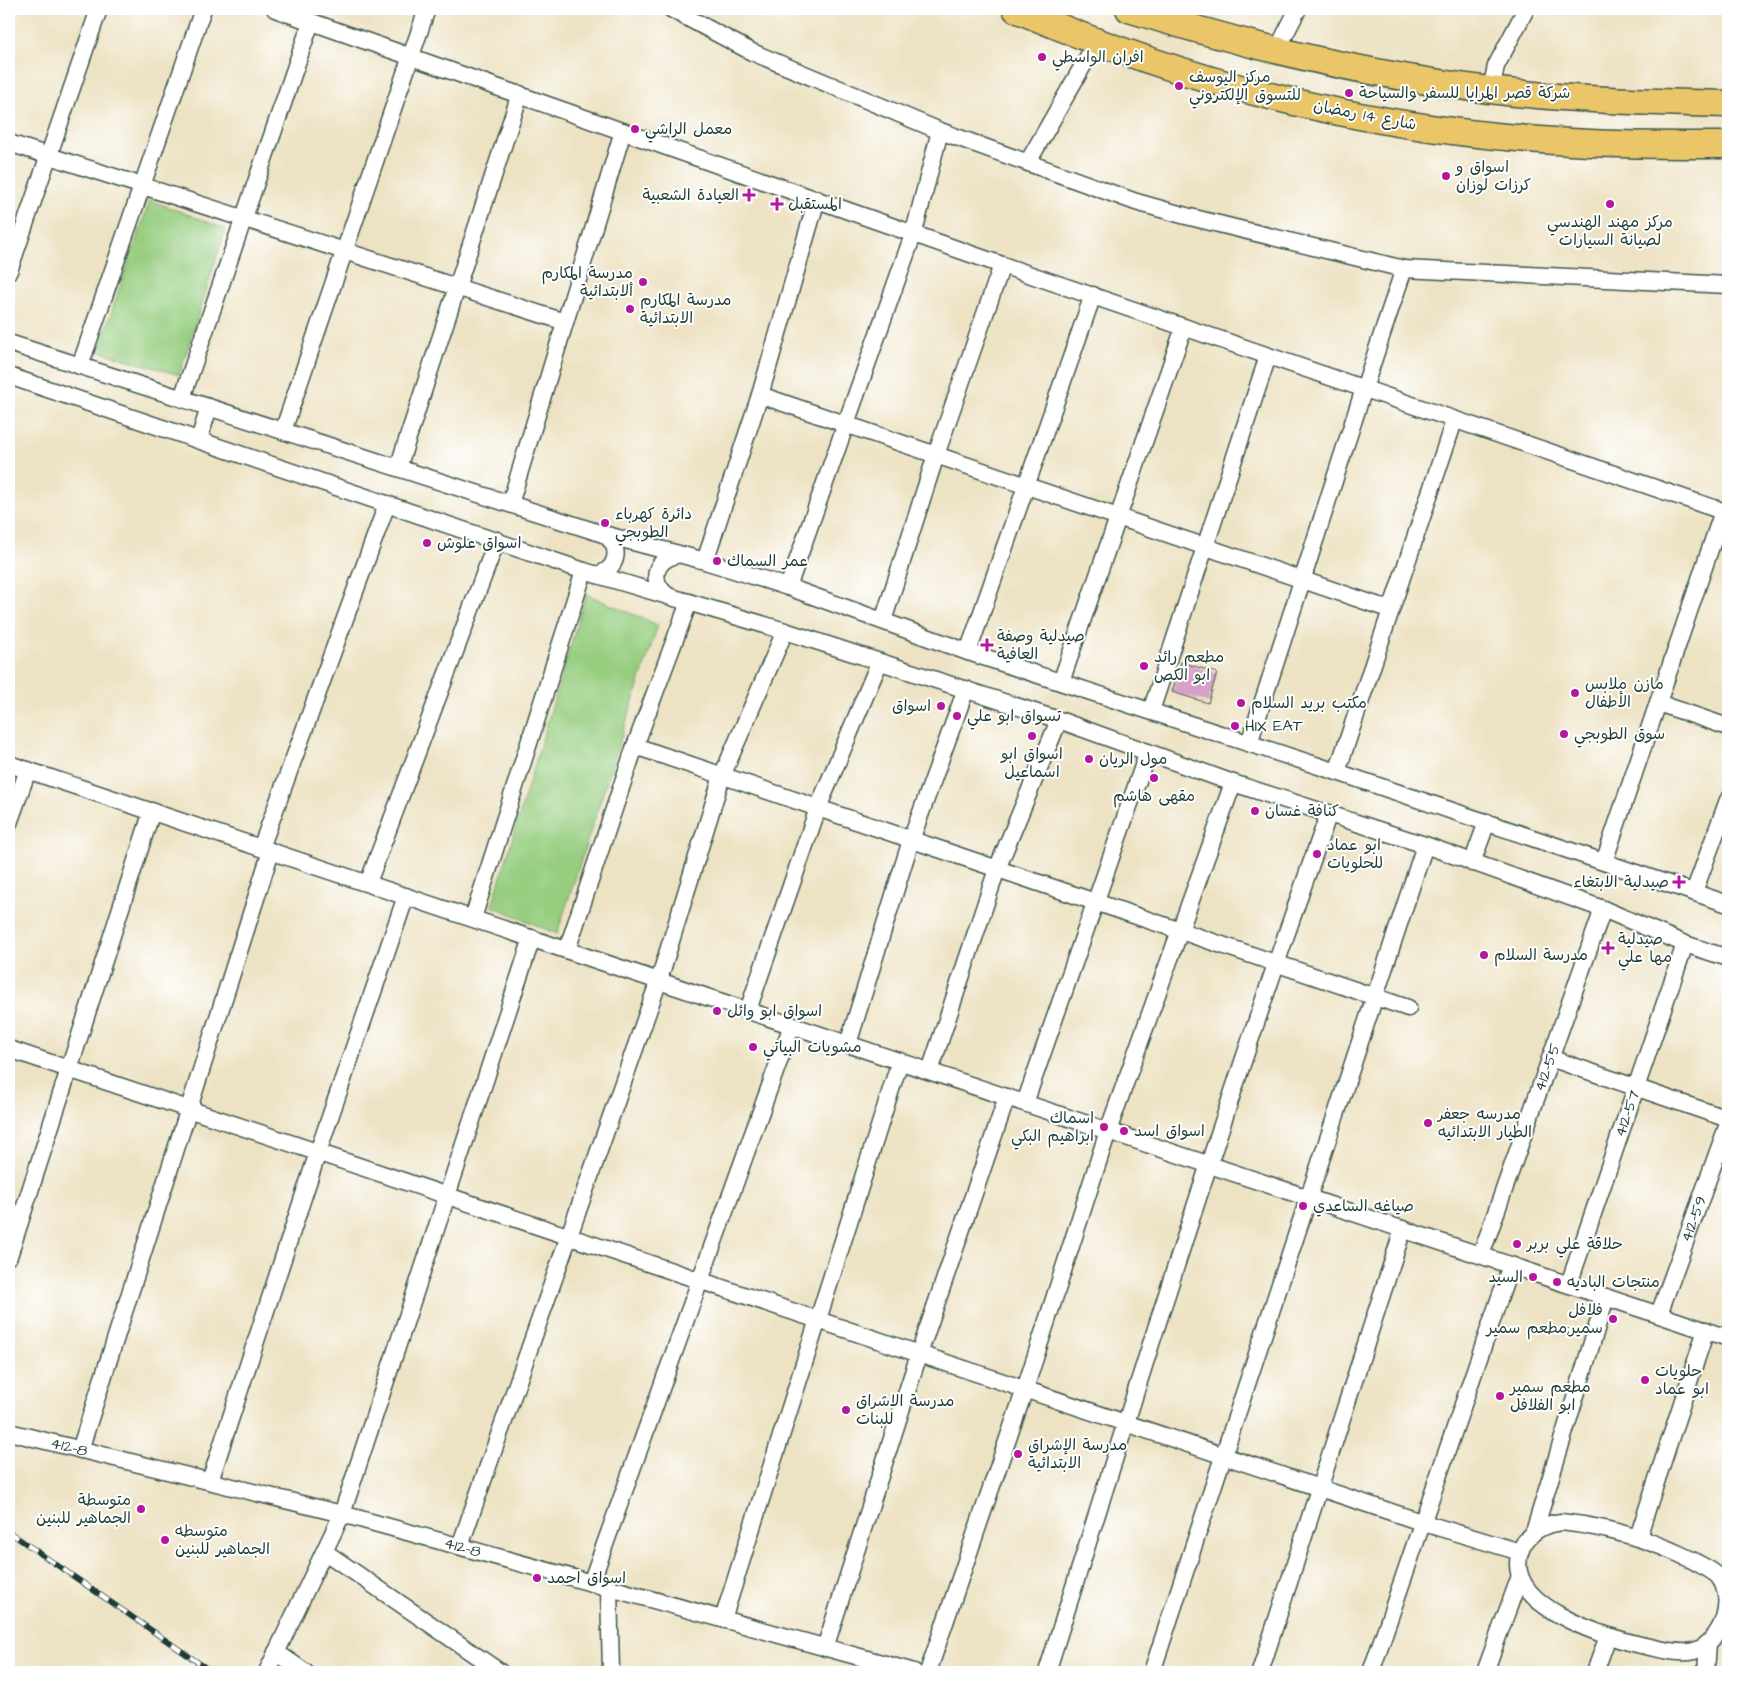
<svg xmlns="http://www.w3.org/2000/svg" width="1737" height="1681" font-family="'Architects Daughter','Playpen Sans Arabic',sans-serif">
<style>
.green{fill:#96cd7f;stroke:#5a855a}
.building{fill:#d7a0ca}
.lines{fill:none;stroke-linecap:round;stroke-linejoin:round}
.minor-casing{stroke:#3e5649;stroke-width:19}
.primary-casing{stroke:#3e5649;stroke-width:29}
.minor{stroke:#fff;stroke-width:16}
.primary{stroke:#eac669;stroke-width:26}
.rail-casing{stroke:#1f3d34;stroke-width:5.5}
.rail{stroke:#fff;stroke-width:4;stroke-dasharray:11;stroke-linecap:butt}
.poi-dot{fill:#b5179e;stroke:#fff;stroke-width:2}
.labels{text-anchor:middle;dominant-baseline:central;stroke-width:4;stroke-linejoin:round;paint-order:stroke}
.poi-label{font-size:16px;fill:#1f3d34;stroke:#fff;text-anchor:start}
.street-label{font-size:16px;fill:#1f3d34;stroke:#fff}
</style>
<rect width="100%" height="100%" fill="#fff"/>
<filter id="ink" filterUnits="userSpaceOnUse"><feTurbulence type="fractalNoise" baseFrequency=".02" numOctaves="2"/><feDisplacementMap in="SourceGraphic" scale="10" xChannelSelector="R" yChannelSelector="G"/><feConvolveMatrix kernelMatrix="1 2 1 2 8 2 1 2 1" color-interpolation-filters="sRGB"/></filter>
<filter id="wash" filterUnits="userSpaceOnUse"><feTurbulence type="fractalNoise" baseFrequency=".0096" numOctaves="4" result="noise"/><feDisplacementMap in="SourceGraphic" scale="20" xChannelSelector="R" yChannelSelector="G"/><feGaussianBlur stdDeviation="1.12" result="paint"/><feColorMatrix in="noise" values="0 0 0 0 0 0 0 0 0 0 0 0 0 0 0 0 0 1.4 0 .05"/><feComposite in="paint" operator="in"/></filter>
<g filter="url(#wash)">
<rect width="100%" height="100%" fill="#ede2c3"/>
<g class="green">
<path d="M 150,200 L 226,229 L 179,375 L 98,351 Z"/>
<path d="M 586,594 L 658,625 L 557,934 L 492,906 Z"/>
</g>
<g id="blocks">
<path class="building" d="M 1181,662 L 1217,673 L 1208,703 L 1172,692 Z"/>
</g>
</g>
<g filter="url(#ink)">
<use href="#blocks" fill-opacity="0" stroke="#3e5649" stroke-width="1"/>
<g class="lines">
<defs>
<g id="minor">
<path d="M 275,9 L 1002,265 L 1728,513"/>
<path d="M 671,9 L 752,52 L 940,131 L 1136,202 L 1186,216 L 1404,269 L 1728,285"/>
<path d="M 1276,52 L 1298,9"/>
<path d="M 1491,90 L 1496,66 L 1526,9"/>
<path d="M 9,143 L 565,322"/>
<path d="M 1028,162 L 1097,41"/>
<path d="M 9,271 L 99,9"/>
<path d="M 9,343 L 603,534 L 705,561 L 788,587 L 968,652 L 1337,772 L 1728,904"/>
<path d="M 80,366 L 203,9"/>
<path d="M 9,376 L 584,571 L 785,631 L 1059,720 L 1233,783 L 1425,845 L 1603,909 L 1685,944 L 1728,958"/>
<path d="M 760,395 L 1391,610"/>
<path d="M 182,398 L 311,22"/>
<path d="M 283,431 L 427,9"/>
<path d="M 199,440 L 209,407"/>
<path d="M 398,468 L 520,94"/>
<path d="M 510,504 L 623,131"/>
<path d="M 705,561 L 760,395 L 817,199"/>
<path d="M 597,575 C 618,569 623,546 603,534"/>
<path d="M 788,587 L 914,232 L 940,131"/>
<path d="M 668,596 C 650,582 653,561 676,555"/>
<path d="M 883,621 L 936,455 L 1002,265"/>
<path d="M 968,652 L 1093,295"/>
<path d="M 1061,682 L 1184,327"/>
<path d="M 1658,703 L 1728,727"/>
<path d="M 1151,711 L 1268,356"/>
<path d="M 1249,743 C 1302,585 1350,426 1404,269"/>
<path d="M 635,746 L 1408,1008"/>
<path d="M 9,764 L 1728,1338"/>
<path d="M 1337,772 L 1454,421"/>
<path d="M 9,823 L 28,770"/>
<path d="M 261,848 L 387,504"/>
<path d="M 1604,862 L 1723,511"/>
<path d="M 1472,863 L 1487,822"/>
<path d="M 368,883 L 497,540"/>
<path d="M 1694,892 L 1728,800"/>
<path d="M 473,918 L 584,571"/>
<path d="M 567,950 L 635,746 L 689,602"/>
<path d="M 748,1010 L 818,808 L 879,663"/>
<path d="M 848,1044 L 911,840 L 966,689"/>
<path d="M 9,1049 L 1424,1523 L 1520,1552"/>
<path d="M 1550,1058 L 1728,1119"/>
<path d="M 930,1071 L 997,869 L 1059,720"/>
<path d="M 1025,1103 L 1148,752"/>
<path id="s1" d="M 1481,1255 L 1603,909"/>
<path d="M 9,1256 L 152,811"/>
<path id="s2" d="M 1569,1284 L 1685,944"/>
<path id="s3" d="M 1659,1314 L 1728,1124"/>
<path id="s4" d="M 9,1432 L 342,1514 L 914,1672"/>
<path d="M 80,1450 L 271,851"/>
<path d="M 210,1481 L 318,1152 L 406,896"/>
<path d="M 1561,1522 C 1607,1527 1650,1539 1692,1560 C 1700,1565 1711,1569 1718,1576 C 1737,1598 1722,1643 1694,1651 C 1681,1655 1659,1649 1645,1646 C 1606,1637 1496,1605 1522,1547 C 1530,1531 1544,1524 1561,1522 Z"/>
<path d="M 1534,1532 L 1606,1297"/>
<path d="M 1638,1537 L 1706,1330"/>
<path d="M 460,1546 L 659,980 L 722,776 L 785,631"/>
<path d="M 325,1552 L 500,1672"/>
<path d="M 591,1583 L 792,1025"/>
<path d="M 609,1588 L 611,1672"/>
<path d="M 723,1619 L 900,1061"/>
<path d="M 825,1648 L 919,1354 L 1007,1097"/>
<path d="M 276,1652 L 305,1672"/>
<path d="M 267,1672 L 342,1514 L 532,938"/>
<path d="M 928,1672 L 1025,1389 L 1108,1131 L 1233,783"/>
<path d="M 1047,1672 C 1138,1385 1227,1097 1329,813"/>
<path d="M 1152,1672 L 1425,845"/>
<path d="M 1260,1672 L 1403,1229"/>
<path d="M 1371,1672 L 1511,1265"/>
<path d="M 1485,1672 L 1520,1576"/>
<path d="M 1595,1672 L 1608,1636"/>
<path d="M 1706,1672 L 1708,1643"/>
</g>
<g id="primary">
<path d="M 1016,9 C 1178,79 1352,125 1528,139 C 1594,145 1661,145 1728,145"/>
<path d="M 1129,9 C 1247,46 1367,75 1490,90 C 1569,100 1649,102 1728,104"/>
</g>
</defs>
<use href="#minor" class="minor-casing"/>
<use href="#primary" class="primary-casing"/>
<use href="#minor" class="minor"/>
<use href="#primary" class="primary"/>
<defs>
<path id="rail" d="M 9,1532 L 212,1672"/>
</defs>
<use href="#rail" class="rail-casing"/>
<use href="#rail" class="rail"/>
</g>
</g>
<g class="poi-dot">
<circle cx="1042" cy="57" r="5"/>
<circle cx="1179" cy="86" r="5"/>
<circle cx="1349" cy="93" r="5"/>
<circle cx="635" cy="129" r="5"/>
<circle cx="1446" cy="176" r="5"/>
<path d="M746.5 187.5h5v5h5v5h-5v5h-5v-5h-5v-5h5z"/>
<path d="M774.5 196.5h5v5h5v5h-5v5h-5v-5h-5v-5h5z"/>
<circle cx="1610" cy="204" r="5"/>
<circle cx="643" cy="282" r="5"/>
<circle cx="630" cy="309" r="5"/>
<circle cx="605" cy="523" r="5"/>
<circle cx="427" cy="543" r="5"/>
<circle cx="717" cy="561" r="5"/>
<path d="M984.5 637.5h5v5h5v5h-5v5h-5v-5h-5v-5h5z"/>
<circle cx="1144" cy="666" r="5"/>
<circle cx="1575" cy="693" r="5"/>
<circle cx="1241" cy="703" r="5"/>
<circle cx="941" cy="706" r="5"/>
<circle cx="957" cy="716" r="5"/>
<circle cx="1235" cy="726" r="5"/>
<circle cx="1564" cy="734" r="5"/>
<circle cx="1032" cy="736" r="5"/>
<circle cx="1089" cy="759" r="5"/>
<circle cx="1154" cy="778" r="5"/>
<circle cx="1255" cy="811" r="5"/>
<circle cx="1317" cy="854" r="5"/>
<path d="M1676.5 874.5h5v5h5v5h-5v5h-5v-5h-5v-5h5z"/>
<path d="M1605.5 940.5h5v5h5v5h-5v5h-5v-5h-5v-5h5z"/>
<circle cx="1484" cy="955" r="5"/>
<circle cx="717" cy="1011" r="5"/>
<circle cx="753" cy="1047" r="5"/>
<circle cx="1428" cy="1123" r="5"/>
<circle cx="1104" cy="1127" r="5"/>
<circle cx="1124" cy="1131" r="5"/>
<circle cx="1303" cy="1206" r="5"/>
<circle cx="1517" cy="1244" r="5"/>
<circle cx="1533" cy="1277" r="5"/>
<circle cx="1557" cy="1282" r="5"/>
<circle cx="1613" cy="1319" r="5"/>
<circle cx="1645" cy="1380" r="5"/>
<circle cx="1500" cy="1396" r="5"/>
<circle cx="846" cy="1410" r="5"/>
<circle cx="1018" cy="1454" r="5"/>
<circle cx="141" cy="1509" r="5"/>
<circle cx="165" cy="1540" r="5"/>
<circle cx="537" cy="1578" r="5"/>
</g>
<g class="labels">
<g class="poi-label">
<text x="1052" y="57">افران الواسطي</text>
<text x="1189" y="77">مركز اليوسف<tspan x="1189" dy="18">للتسوق الإلكتروني</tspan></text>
<text x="1359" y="93">شركة قصر المرايا للسفر والسياحة</text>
<text x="645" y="129">معمل الراشي</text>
<text x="1456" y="167">اسواق و<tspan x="1456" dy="18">كرزات لوزان</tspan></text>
<text x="739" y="195" text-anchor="end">العيادة الشعبية</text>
<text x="788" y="204">المستقبل</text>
<text x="1610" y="222" text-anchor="middle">مركز مهند الهندسي<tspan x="1610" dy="18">لصيانة السيارات</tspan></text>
<text x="633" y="273" text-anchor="end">مدرسة المكارم<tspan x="633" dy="18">ألابتدائية</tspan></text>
<text x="640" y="300">مدرسة المكارم<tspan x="640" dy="18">الابتدائية</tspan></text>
<text x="615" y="514">دائرة كهرباء<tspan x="615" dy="18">الطوبجي</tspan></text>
<text x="437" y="543">اسواق علوش</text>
<text x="727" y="561">عمر السماك</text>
<text x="997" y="636">صيدلية وصفة<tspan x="997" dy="18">العافية</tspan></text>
<text x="1154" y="657">مطعم رائد<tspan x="1154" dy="18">ابو الكص</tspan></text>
<text x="1585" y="684">مازن ملابس<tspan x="1585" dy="18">الأطفال</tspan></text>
<text x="1251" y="703">مكتب بريد السلام</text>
<text x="931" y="706" text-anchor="end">اسواق</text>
<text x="967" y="716">تسواق ابو علي</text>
<text x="1245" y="726">HIX EAT</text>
<text x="1574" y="734">سوق الطوبجي</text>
<text x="1032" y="754" text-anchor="middle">اسواق ابو<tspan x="1032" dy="18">اسماعيل</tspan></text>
<text x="1099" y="759">مول الريان</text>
<text x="1154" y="796" text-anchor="middle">مقهى هاشم</text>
<text x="1265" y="811">كنافة غسان</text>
<text x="1327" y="845">ابو عماد<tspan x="1327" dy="18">للحلويات</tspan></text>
<text x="1669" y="882" text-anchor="end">صيدلية الابتغاء</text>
<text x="1618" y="939">صيدلية<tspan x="1618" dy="18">مها علي</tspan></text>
<text x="1494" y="955">مدرسة السلام</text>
<text x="727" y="1011">اسواق ابو وائل</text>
<text x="763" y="1047">مشويات البياتي</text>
<text x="1438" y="1114">مدرسه جعفر<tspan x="1438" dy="18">الطيار الابتدائيه</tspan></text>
<text x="1094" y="1118" text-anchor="end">اسماك<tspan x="1094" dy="18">ابراهيم البكي</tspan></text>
<text x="1134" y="1131">اسواق اسد</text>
<text x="1313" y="1206">صياغه الساعدي</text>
<text x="1527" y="1244">حلاقة علي بربر</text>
<text x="1523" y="1277" text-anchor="end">السيد</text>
<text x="1567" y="1282">منتجات الباديه</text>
<text x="1603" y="1310" text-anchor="end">فلافل<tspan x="1603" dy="18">سمير;مطعم سمير</tspan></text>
<text x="1655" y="1371">حلويات<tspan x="1655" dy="18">ابو عماد</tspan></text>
<text x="1510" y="1387">مطعم سمير<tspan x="1510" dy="18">ابو الفلافل</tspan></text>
<text x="856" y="1401">مدرسة الاشراق<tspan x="856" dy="18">للبنات</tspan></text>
<text x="1028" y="1445">مدرسة الإشراق<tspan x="1028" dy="18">الابتدائية</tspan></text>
<text x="131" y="1500" text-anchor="end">متوسطة<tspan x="131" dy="18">الجماهير للبنين</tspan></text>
<text x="175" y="1531">متوسطه<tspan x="175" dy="18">الجماهير للبنين</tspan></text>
<text x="547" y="1578">اسواق احمد</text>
</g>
<g class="street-label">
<text transform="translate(1365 115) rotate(11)">شارع 14 رمضان</text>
<text stroke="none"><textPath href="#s1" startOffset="199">412-55</textPath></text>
<text stroke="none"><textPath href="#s2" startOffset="180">412-57</textPath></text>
<text stroke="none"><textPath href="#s3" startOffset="101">412-59</textPath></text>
<text stroke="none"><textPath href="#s4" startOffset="62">412-8</textPath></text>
<text stroke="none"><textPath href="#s4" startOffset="468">412-8</textPath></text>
</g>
</g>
<rect width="1737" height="1681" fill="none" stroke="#fff" stroke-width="30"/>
</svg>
